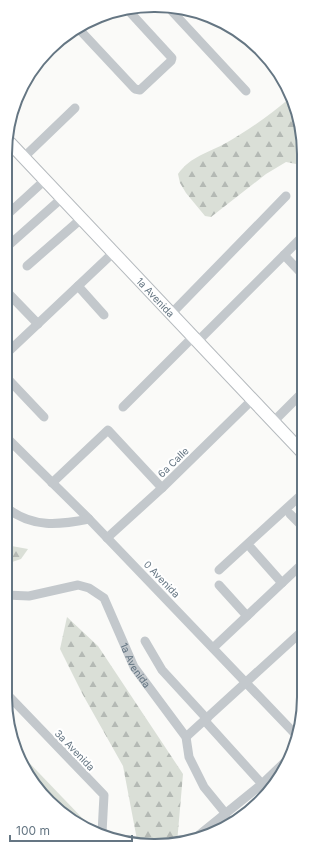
<svg xmlns="http://www.w3.org/2000/svg" width="309" height="851" font-family="Inter,sans-serif">
<style>
.forest{fill:url(#forest-firs)}
.park{fill:#dadfd7}
.lines{fill:none;stroke-linecap:round;stroke-linejoin:round}
.major-casing{stroke:#b5babe;stroke-width:14}
.minor{stroke:#c3c8cc;stroke-width:9}
.major{stroke:#fff;stroke-width:12}
.labels{text-anchor:middle;dominant-baseline:central;stroke-width:4;stroke-linejoin:round;paint-order:stroke}
.street-label{font-size:10px;fill:#657683;stroke:#fff}
.rim{fill:none;stroke:#657683;stroke-width:2}
</style>
<defs>
<pattern id="forest-firs" width="22" height="20" patternUnits="userSpaceOnUse"><rect width="22" height="20" fill="#dadfd7"/><path d="M5 1l3.5 6h-7zM16 11l3.5 6h-7z" fill="#b4b9b4"/></pattern>
</defs>
<rect width="100%" height="100%" fill="#fafaf8"/>
<g class="forest">
<path d="M 291,97 L 303,135 L 302,167 L 296,164 L 286,162 L 266,174 L 211,217 L 205,216 L 186,193 L 180,183 L 178,174 C 191,156 208,153 226,143 C 249,130 271,114 291,97 Z"/>
<path d="M 6,545 L 28,549 L 21,559 L 6,564 Z"/>
<path d="M 67,617 L 98,646 L 183,774 L 177,843 L 138,845 L 123,766 L 83,695 L 60,649 Z"/>
</g>
<path class="park" d="M 15,748 L 86,822 L 81,827 L 42,795 Z"/>
<g class="lines">
<defs>
<g id="major">
<path id="s2" d="M 10,143 L 301,451"/>
</g>
</defs>
<use href="#major" class="major-casing"/>
<g class="minor">
<path d="M 169,8 L 246,91"/>
<path d="M 77,27 L 135,89 L 140,90 L 171,61 L 172,58 L 127,9"/>
<path d="M 23,158 L 75,108"/>
<path d="M 9,213 L 45,180"/>
<path d="M 9,245 L 62,198"/>
<path d="M 284,255 L 302,274"/>
<path d="M 27,266 L 81,219"/>
<path d="M 78,286 L 104,315"/>
<path d="M 9,294 L 38,324"/>
<path d="M 171,314 L 286,196"/>
<path d="M 198,341 L 302,237"/>
<path d="M 8,352 L 114,252"/>
<path d="M 8,379 L 44,417"/>
<path d="M 123,407 L 193,337"/>
<path d="M 273,422 L 301,394"/>
<path d="M 7,438 L 89,519 L 298,737"/>
<path d="M 52,483 L 108,430 L 162,488"/>
<path d="M 7,508 C 32,528 59,525 89,519"/>
<path d="M 290,514 L 300,524"/>
<path d="M 107,538 L 162,488 L 252,400"/>
<path d="M 251,548 L 282,583"/>
<path d="M 219,570 L 300,496"/>
<path d="M 219,585 L 247,616"/>
<path id="s1" d="M 6,595 L 29,596 L 78,585 L 89,588 L 104,598 L 134,667 L 186,737 L 189,757 L 204,787 L 226,814"/>
<path d="M 145,641 L 162,670 L 207,719"/>
<path d="M 213,648 L 300,566"/>
<path d="M 5,692 L 104,795 L 102,833"/>
<path d="M 205,721 L 262,784"/>
<path d="M 186,737 L 299,634"/>
<path d="M 199,835 L 262,784 L 286,761"/>
</g>
<use href="#major" class="major"/>
</g>
<g class="labels">
<g class="street-label">
<text stroke="none"><textPath href="#s2" startOffset="212">1a Avenida</textPath></text>
<text transform="translate(173 462) rotate(-44)">6a Calle</text>
<text transform="translate(162 579) rotate(46)">0 Avenida</text>
<text stroke="none"><textPath href="#s1" startOffset="177">1a Avenida</textPath></text>
<text transform="translate(75 750) rotate(46)">3a Avenida</text>
</g>
</g>
<path d="M0 0H309V851H0ZM154 12H155A142 142 0 0 1 297 154V697A142 142 0 0 1 155 839H154A142 142 0 0 1 12 697V154A142 142 0 0 1 154 12Z" fill="#fff" fill-rule="evenodd"/>
<path class="rim" d="M154 12H155A142 142 0 0 1 297 154V697A142 142 0 0 1 155 839H154A142 142 0 0 1 12 697V154A142 142 0 0 1 154 12Z"/>
<path d="M10 835v6h122v-6" fill="none" stroke="#657683" stroke-width="2"/>
<text x="16" y="835" font-size="12" fill="#657683" stroke="#ffffff" stroke-width="3" paint-order="stroke">100 m</text>
</svg>
